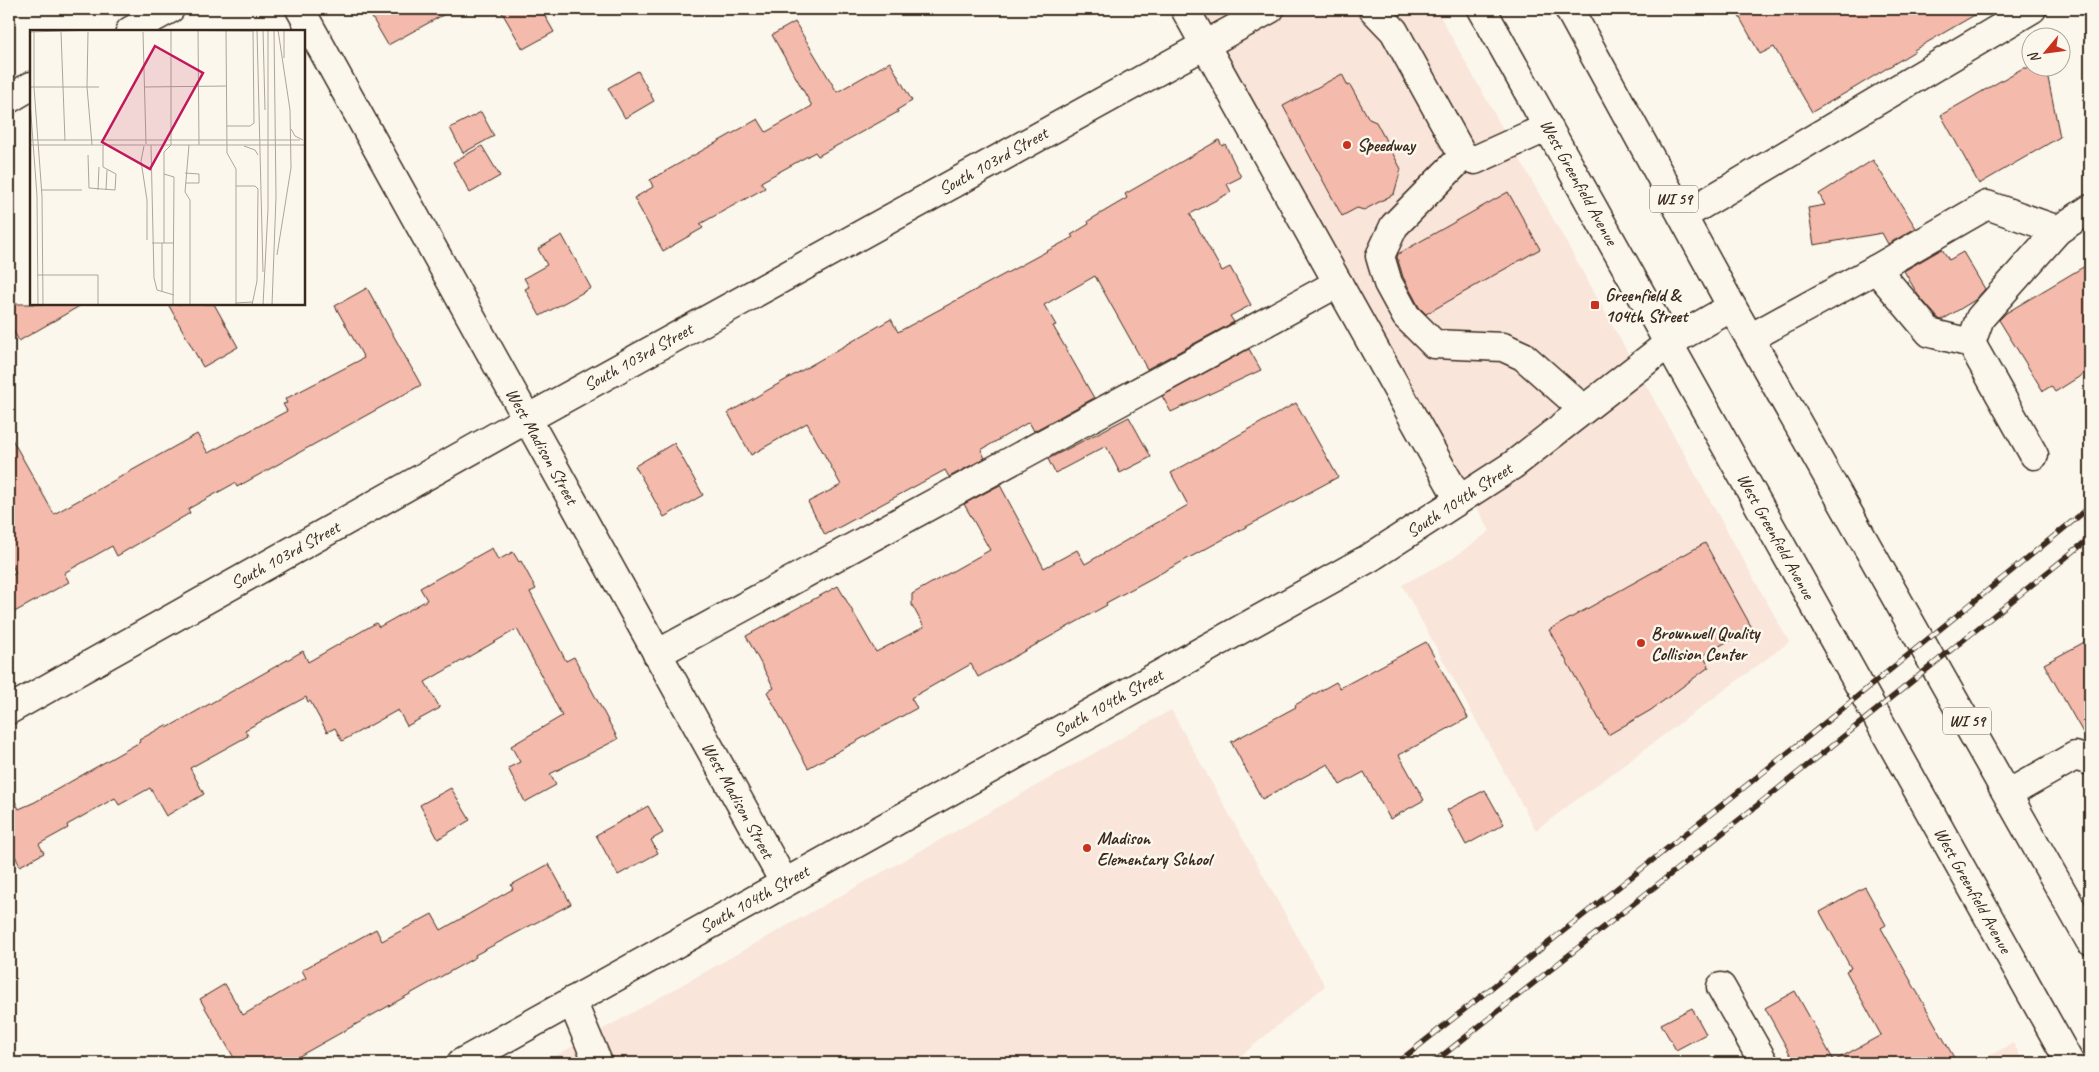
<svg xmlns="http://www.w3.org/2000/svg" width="2099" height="1072" font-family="Caveat,sans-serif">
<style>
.built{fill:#f9e5d9}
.building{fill:#f4baac;stroke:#3b2a1e}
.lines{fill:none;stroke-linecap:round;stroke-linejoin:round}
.minor-casing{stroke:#3b2a1e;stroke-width:31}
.major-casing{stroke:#3b2a1e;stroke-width:31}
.minor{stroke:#fbf7ec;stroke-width:28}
.major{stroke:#fbf7ec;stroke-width:28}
.rail-casing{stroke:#3b2a1e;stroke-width:5.5}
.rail{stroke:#fbf7ec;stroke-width:4;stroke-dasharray:11;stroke-linecap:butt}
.poi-dot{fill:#c8321e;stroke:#fbf7ec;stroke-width:2}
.labels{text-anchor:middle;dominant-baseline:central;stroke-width:5;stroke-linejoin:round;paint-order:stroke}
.shield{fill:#fbf7ec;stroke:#75685c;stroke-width:1}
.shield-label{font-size:16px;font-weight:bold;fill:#3b2a1e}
.poi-label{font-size:18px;font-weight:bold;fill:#3b2a1e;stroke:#fbf7ec;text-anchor:start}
.street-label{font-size:18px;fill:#3b2a1e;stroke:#fbf7ec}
.inset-road{fill:none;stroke:#aea59a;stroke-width:1}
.view{fill:#c2185b;fill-opacity:0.15;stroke:#c2185b;stroke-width:2.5}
.inset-edge{fill:none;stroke:#3b2a1e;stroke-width:2.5}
</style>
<rect width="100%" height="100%" fill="#fbf7ec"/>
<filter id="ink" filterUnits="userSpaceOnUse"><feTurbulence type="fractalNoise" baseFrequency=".02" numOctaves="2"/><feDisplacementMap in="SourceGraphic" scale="10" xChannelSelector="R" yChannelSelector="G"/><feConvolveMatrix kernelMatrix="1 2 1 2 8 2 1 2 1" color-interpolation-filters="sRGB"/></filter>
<g filter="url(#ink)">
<g class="built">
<path d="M 1196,9 L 1436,9 L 1789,642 L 1536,830 L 1402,585 L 1453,558 L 1490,531 Z"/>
<path d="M 1171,710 L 1325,986 L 1232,1063 L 543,1063 Z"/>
<path d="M 2013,1043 L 2024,1063 L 1977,1063 Z"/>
</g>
<g class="building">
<path d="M 367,9 L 454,9 L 388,45 Z"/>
<path d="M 500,9 L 541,9 L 554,32 L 523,49 Z"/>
<path d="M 1735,9 L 1985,9 L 1914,50 L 1915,51 L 1856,87 L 1812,112 L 1774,47 L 1760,54 Z"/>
<path d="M 795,22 L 837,92 L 890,62 L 912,101 L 897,110 L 898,112 L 818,156 L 815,152 L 761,182 L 765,188 L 700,224 L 703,228 L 663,251 L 634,198 L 653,187 L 650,180 L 758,119 L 766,132 L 812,106 L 772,35 Z"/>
<path d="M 2023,68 L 2046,68 L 2060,137 L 1979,184 L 1941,115 Z"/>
<path d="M 638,71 L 654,101 L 625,118 L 608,88 Z"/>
<path d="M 1342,74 L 1348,86 L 1350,85 L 1369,119 L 1376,122 L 1401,169 L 1394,194 L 1364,210 L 1357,208 L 1342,216 L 1283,106 Z"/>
<path d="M 481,112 L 494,136 L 463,153 L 450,128 Z"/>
<path d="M 1219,140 L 1222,146 L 1225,144 L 1241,177 L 1227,184 L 1231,192 L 1190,214 L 1222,271 L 1230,267 L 1251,305 L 1230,316 L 1234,322 L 1147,369 L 1095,276 L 1044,305 L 1056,325 L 1053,326 L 1094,398 L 1034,431 L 1029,422 L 981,450 L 985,458 L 949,477 L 945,470 L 825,535 L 808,502 L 841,485 L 807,423 L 751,455 L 728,413 L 891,319 L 898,332 L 1073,237 L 1071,235 L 1089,224 L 1088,221 L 1127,198 L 1125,194 Z"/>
<path d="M 482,146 L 500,176 L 470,193 L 453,162 Z"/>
<path d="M 1873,160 L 1916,228 L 1888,244 L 1882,233 L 1814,245 L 1808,208 L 1825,205 L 1819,194 Z"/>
<path d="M 1508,192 L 1540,249 L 1426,314 L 1419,307 L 1403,277 L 1397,257 L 1398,254 Z"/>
<path d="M 562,235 L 591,288 L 540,316 L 525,289 L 529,287 L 524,278 L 547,265 L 538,249 Z"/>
<path d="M 1942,249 L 1949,260 L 1963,252 L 1985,289 L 1975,300 L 1942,320 L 1939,319 L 1918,295 L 1904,271 Z"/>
<path d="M 2090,263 L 2090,370 L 2055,392 L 2051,386 L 2043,391 L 1999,320 L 2006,313 Z"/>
<path d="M 367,288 L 421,385 L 237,487 L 235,483 L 188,509 L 190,513 L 117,556 L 112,546 L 64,573 L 69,582 L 9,615 L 9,577 L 16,573 L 9,559 L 9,434 L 54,514 L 197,434 L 208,453 L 287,411 L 283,404 L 287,403 L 285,399 L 364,358 L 335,306 Z"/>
<path d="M 9,304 L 83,304 L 19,341 L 9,323 Z"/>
<path d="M 168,304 L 214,304 L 238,347 L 203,367 Z"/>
<path d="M 1249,349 L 1261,370 L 1171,412 L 1162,396 Z"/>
<path d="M 1296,403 L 1338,477 L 1106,603 L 1107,605 L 978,677 L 971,664 L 911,698 L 917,708 L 808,768 L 767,692 L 774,688 L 746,636 L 838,586 L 876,652 L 924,627 L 912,605 L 912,594 L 990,550 L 964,504 L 1000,485 L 1044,568 L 1077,550 L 1085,564 L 1188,505 L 1171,473 Z"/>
<path d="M 1129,417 L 1151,457 L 1120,473 L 1106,446 L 1055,473 L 1048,459 Z"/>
<path d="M 674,443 L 703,495 L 664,517 L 635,466 Z"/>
<path d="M 1705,543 L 1752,628 L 1703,655 L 1709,667 L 1651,710 L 1608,735 L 1549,630 Z"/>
<path d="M 492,548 L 498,560 L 513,552 L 519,562 L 521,561 L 536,589 L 530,592 L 566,661 L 574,657 L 618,739 L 550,774 L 556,785 L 525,802 L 508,768 L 520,762 L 511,746 L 562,716 L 517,629 L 425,682 L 440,708 L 407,726 L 398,710 L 342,741 L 335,728 L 327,732 L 310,701 L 308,702 L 306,697 L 245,730 L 248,736 L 190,768 L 204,794 L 166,816 L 150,788 L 119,805 L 115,798 L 67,825 L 68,828 L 39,844 L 44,853 L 20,866 L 15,856 L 9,859 L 9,790 L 19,809 L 35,802 L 140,742 L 139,740 L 166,725 L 167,728 L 303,651 L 308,662 L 376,623 L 379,627 L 427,600 L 420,588 Z"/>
<path d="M 2090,639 L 2090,745 L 2044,664 Z"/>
<path d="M 1426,642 L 1468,718 L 1399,755 L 1424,800 L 1390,819 L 1364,772 L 1340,785 L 1328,764 L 1262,799 L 1231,742 L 1296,707 L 1295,705 L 1336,682 L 1340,688 Z"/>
<path d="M 451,788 L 470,820 L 438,839 L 420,805 Z"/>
<path d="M 1485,790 L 1504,824 L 1466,845 L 1447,810 Z"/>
<path d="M 648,806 L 663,833 L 651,840 L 658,853 L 618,875 L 596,835 Z"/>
<path d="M 549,864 L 571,904 L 475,955 L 476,957 L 287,1063 L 237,1063 L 200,999 L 225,984 L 243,1015 L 306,978 L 302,970 L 376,929 L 382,941 L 432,914 L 441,930 L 513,889 L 511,885 Z"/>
<path d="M 1865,887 L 1886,925 L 1881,928 L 1957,1063 L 1795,1063 L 1765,1008 L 1795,991 L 1834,1061 L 1881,1035 L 1846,971 L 1851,968 L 1820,912 Z"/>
<path d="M 1692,1008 L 1706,1034 L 1676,1050 L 1661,1024 Z"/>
</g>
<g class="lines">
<defs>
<g id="minor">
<path d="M 300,9 L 784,882"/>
<path d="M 1185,9 L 1459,500"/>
<path d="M 1373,9 L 1394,31 L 1463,156 L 1475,160 L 1548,127"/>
<path d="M 130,31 L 170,9"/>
<path d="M 9,99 L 31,86"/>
<path d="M 1463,156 L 1394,226 L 1380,256 L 1388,283 L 1406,316 L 1434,344 L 1503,347 L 1523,356 L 1583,409"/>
<path d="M 1683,216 L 2032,9"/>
<path d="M 1876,269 L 1930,333 L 1971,343 L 1980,318 L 2058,230"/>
<path d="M 1750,338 L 1876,269 L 1987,205 L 2058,230 L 2090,209"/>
<path d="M 1971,343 L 2034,455"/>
<path d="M 657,654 L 1338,283"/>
<path d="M 9,710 L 527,419 L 1270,9"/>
<path d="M 2008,794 L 2075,756 L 2090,761"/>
<path d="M 1721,987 L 1764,1063"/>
<path d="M 572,1001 L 598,1063"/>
<path d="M 461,1063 L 1371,557 L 1513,465 L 1669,343 L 1732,307"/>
</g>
<g id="major">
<path d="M 1482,9 L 2070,1063"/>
<path d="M 1569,9 L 1732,307 L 2090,941"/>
</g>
</defs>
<use href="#minor" class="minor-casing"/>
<use href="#major" class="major-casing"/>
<use href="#minor" class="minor"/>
<use href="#major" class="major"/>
<defs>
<g id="rail">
<path d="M 1397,1063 L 1810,735 L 2090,507"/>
<path d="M 1433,1063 L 1823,753 L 2090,538"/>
</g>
</defs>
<use href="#rail" class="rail-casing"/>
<use href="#rail" class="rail"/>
</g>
</g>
<g class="poi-dot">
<circle cx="1347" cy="145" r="5"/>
<rect x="1590" y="300" width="10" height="10" rx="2.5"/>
<circle cx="1641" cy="643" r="5"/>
<circle cx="1087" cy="848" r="5"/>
</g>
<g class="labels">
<g class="shield">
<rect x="1650" y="185.5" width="48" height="27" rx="4"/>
<rect x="1943" y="707.5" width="48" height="27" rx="4"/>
</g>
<g class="shield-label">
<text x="1674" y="199">WI 59</text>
<text x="1967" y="721">WI 59</text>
</g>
<g class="poi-label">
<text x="1357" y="145">Speedway</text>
<text x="1605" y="295">Greenfield &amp;<tspan x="1605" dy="21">104th Street</tspan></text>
<text x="1651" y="633">Brownwell Quality<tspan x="1651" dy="21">Collision Center</tspan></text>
<text x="1097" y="838">Madison<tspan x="1097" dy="21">Elementary School</tspan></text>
</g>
<g class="street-label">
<text transform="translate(993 161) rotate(-29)">South 103rd Street</text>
<text transform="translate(1579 182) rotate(61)">West Greenfield Avenue</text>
<text transform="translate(638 357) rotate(-29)">South 103rd Street</text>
<text transform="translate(542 446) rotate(61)">West Madison Street</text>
<text transform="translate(1459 500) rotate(-33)">South 104th Street</text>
<text transform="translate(1776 536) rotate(61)">West Greenfield Avenue</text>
<text transform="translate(285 555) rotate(-29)">South 103rd Street</text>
<text transform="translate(1108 703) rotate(-29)">South 104th Street</text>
<text transform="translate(738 800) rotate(61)">West Madison Street</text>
<text transform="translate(1973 890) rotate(61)">West Greenfield Avenue</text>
<text transform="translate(754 899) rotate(-29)">South 104th Street</text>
</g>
</g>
<g transform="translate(30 30)">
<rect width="275" height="275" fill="#fbf7ec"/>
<path class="inset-road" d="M 4,0 L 4,57 L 12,166 L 13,275M 105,0 L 223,1M 168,0 L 169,115M 196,0 L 197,123 L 206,139 L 206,275M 227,0 L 233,242M 233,0 L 235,80M 254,0 L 254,28M 0,2 L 65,0M 31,2 L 35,111M 58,2 L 57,57 L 62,115M 113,2 L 116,114M 0,57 L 69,57M 114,57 L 197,56M 0,71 L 7,166 L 8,275M 197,96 L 220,96 L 224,93 L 223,0M 261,99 L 265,106 L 273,110M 0,110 L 270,110M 0,115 L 275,115M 121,115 L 124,248 L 127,260 L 144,265M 159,115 L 155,162 L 160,170 L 160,275M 114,116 L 111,131 L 117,170 L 117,210M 214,116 L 225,120 L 228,125M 58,125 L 59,158 L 85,160 L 86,144 L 73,137 L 73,115M 155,143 L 169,144 L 169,153 L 156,153M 134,144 L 144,147 L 143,275M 206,156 L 225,156 L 228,159 L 227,251 L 222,275M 12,160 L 52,160M 68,160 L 69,137M 76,160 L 77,140M 122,213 L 144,213M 134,213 L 134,122 L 141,115 L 141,0M 247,225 L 261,138 L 260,80 L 248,0M 7,245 L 68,245 L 68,275M 132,261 L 132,213M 206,273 L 222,272M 233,275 L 238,179 L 238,0M 242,275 L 246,167 L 244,0"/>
<path class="view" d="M 125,16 L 173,43 L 120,139 L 72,112 Z"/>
<rect width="275" height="275" class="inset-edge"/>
</g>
<rect width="2099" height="1072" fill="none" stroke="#fbf7ec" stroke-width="30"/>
<rect x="15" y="15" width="2069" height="1042" fill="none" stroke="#3b2a1e" stroke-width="2" filter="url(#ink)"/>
<g transform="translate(2046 52) rotate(241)"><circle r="24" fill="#fbf7ec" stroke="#aea59a"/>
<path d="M0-4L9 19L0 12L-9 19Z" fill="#c8321e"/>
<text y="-8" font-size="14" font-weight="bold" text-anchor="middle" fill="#3b2a1e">N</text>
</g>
</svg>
